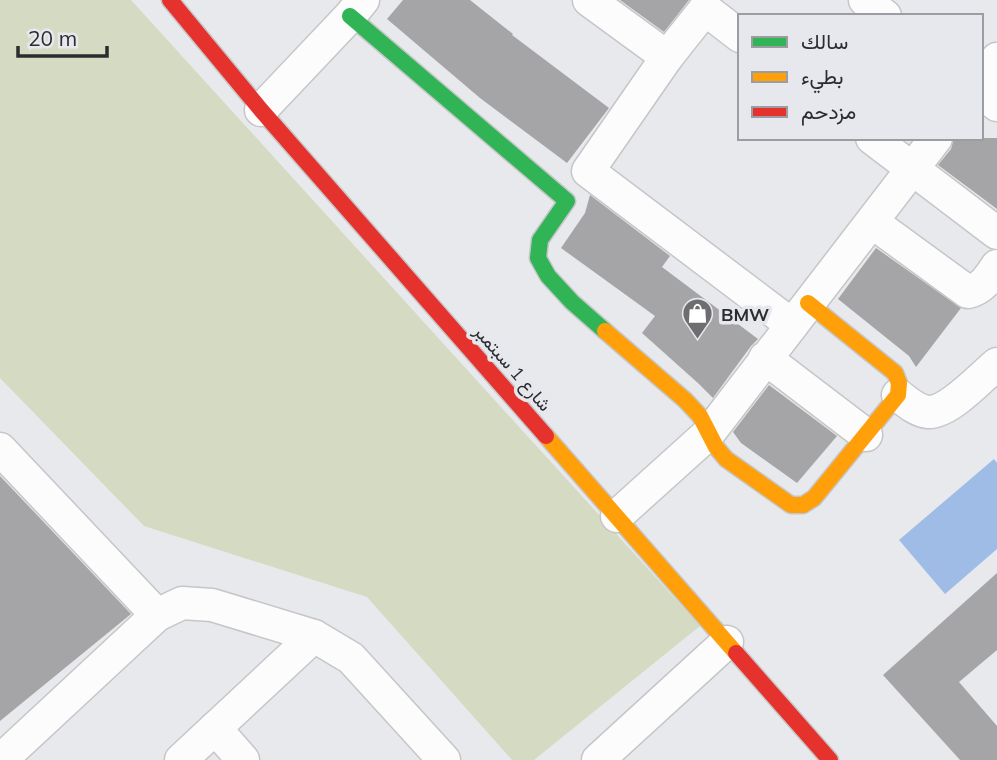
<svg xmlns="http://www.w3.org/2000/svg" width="997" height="760" font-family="Mulish,Vazirmatn,sans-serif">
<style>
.green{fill:#d5dac2}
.water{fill:#9ebce6}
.building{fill:#a5a5a7}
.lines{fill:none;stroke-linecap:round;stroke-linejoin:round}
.street-casing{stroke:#c6c6c9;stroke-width:35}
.fast-casing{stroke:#c6c6c9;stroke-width:19}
.slow-casing{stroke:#c6c6c9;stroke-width:19}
.jam-casing{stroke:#c6c6c9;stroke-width:19}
.street{stroke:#fcfcfc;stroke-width:32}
.fast{stroke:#30b455;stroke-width:16}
.slow{stroke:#ff9f0a;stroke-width:16}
.jam{stroke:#e5322d;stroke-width:16}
.labels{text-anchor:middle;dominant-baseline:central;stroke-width:7;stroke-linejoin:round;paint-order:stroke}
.poi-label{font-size:18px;font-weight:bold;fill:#2c2c2f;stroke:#e6e8ee;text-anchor:start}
.street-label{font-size:18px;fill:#2c2c2f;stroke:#e6e8ee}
</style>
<rect width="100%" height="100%" fill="#e8e9ec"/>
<path class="green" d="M 0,0 L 131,0 L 700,626 L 534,760 L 512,760 L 367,597 L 144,526 L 0,378 Z"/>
<path class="water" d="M 994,459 L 997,463 L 997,549 L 945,594 L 899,540 Z"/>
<g class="building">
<path d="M 403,0 L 470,0 L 513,34 L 512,35 L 609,108 L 567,163 L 480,98 L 387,19 Z"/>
<path d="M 620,0 L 689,0 L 664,32 Z"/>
<path d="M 954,138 L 997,138 L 997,209 L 938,165 L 951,149 Z"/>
<path d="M 590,195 L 670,256 L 662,267 L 758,339 L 751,346 L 713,398 L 699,384 L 642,333 L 655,316 L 561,248 L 585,213 Z"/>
<path d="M 876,248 L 961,308 L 916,367 L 909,356 L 838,299 Z"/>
<path d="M 769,385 L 837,436 L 797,483 L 741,443 L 733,432 Z"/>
<path d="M 0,476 L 131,614 L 0,721 Z"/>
<path d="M 997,573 L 997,650 L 959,682 L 997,726 L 997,760 L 960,760 L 883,675 Z"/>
</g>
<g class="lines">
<defs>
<g id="street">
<path d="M 589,0 L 667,57"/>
<path d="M 865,0 L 885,16"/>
<path d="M 740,36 L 705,9 L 667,57 L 588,171 L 792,325"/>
<path d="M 981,78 L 997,59"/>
<path d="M 981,92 L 997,105"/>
<path d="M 261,110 L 350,16 L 363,0"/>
<path d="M 872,138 L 997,233"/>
<path d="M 872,222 L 968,292 C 982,289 989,278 997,266"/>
<path d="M 765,358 L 866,435"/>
<path d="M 898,395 C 907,402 917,411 928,412 C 949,413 981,377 997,364"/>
<path d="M 0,449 L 157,615 L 182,603 L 212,605 L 314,636 L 351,658 L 444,760"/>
<path d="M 617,516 L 709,433 L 936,138"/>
<path d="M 215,728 L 243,760"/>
<path d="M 1,760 L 157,615"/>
<path d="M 181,760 L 314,636"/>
<path d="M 598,760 L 727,642"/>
</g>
<path id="fast" d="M 350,16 L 567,201 L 540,240 L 538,258 L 548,276 L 572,302 L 605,331"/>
<g id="slow">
<path d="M 605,331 L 685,400 L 700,416 L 716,447 L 726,459 L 791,505 L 803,505 L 814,498 L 898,395 L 899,383 L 895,373 L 808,303"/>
<path d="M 546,436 L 736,653"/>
</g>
<g id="jam">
<path d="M 170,0 L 261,110 L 546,436"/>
<path d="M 736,653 L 830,760"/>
</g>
</defs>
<use href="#street" class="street-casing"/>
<use href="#fast" class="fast-casing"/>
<use href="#slow" class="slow-casing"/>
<use href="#jam" class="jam-casing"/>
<use href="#street" class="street"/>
<use href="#fast" class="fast"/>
<use href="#slow" class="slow"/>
<use href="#jam" class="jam"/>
</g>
<defs>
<symbol id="shop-pin" viewBox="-11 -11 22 30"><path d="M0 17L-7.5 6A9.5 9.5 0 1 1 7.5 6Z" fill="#6e6e71" stroke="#e6e8ee"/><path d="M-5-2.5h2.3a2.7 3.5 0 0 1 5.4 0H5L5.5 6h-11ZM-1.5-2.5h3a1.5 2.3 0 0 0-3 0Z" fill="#fff"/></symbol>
</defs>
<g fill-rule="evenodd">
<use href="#shop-pin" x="680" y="296" width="35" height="47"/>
</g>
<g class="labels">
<g class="poi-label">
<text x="721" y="314">BMW</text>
</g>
<g class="street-label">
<text transform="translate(513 368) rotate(49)">شارع 1 سبتمبر</text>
</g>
</g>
<rect x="738" y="14" width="245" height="126" fill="#e6e8ee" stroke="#9c9da2" stroke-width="2"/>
<rect x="752" y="37" width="35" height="10" fill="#30b455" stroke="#9c9da2" stroke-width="2"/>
<text x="801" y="49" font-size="21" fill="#2c2c2f">سالك</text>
<rect x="752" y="72" width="35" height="10" fill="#ff9f0a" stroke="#9c9da2" stroke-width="2"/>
<text x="801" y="84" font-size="21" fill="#2c2c2f">بطيء</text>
<rect x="752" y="107" width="35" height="10" fill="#e5322d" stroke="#9c9da2" stroke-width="2"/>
<text x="801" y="119" font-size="21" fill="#2c2c2f">مزدحم</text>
<path d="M18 46v10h89v-10" fill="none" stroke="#2c2c2f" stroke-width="3.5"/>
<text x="28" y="46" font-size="21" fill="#2c2c2f" stroke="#e6e8ee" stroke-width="5" paint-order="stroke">20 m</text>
</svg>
